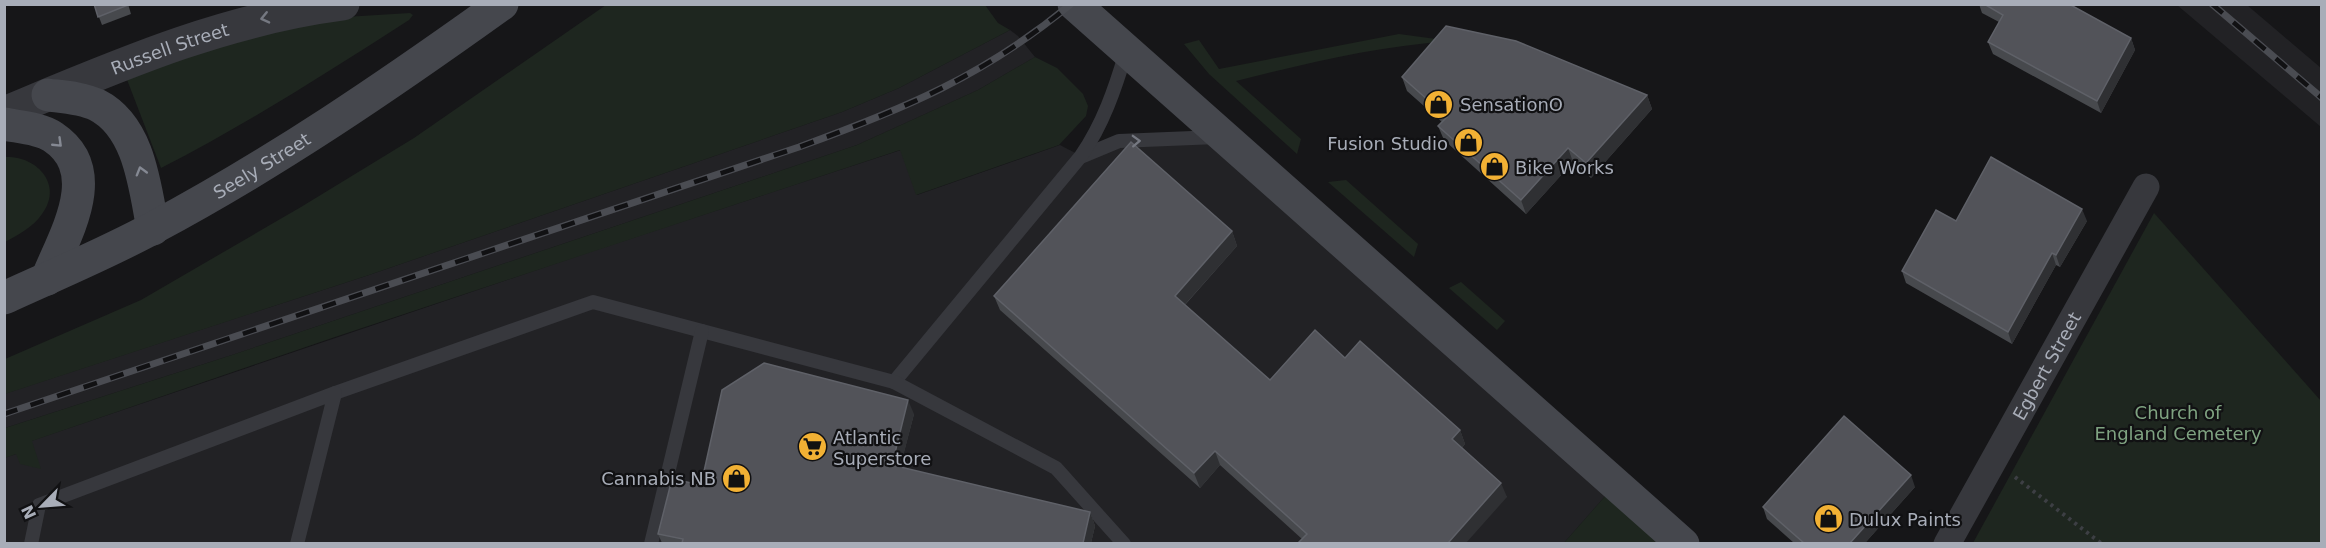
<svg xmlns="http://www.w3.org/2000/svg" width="2326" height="548" font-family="'DejaVu Sans',sans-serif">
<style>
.built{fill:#222225}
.green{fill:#1e261f}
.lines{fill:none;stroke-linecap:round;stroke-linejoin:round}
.path{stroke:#3d3f44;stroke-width:4;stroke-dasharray:3 4.5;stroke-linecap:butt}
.service{stroke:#37383d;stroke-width:14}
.minor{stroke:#37383d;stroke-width:27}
.tertiary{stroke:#37383d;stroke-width:33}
.secondary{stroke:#45474d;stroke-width:33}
.rail-casing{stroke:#4a4c52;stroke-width:7}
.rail{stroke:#111113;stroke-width:4.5;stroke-dasharray:14;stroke-linecap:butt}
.wall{fill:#47494d}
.shaded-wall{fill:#2f3033}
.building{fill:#525359;stroke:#5f6168;stroke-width:1.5}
.oneway{stroke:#757881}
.oneway2{stroke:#858993}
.labels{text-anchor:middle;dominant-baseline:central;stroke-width:4.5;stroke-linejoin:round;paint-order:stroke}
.street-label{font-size:18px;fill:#a8adb8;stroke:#111113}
.poi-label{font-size:18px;fill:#a8adb8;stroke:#111113;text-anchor:start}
.park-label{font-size:18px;fill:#7fa381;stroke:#111113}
</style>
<rect width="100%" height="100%" fill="#161618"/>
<g class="built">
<path d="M 2177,5 L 2247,5 L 2321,68 L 2321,127 Z"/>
<path d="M 1010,30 L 1018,36 L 1035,57 L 978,90 L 857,145 L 232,355 L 5,428 L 4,394 L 369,275 L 842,112 L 899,88 Z"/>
<path d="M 1222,137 L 1615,485 L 1563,544 L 5,544 L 4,458 L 16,454 L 31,441 L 599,249 L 901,150 L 917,195 L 1060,145 L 1081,156 L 1104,146 Z"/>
</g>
<g class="green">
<path d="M 606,5 L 985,5 L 998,23 L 1010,30 L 899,88 L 842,112 L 369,275 L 5,394 L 5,359 L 141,300 L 301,207 L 414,138 Z"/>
<path d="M 410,13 L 413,15 L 409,20 C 328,72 247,124 161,168 L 126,77 L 214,45 L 345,17 Z"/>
<path d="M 1399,34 L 1451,41 C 1378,46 1308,63 1236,81 L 1301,139 L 1297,154 L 1209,74 L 1184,44 L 1199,40 L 1219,69 Z"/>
<path d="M 1035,57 L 1057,68 L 1083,94 L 1088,106 L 1086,116 L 1059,145 L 916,195 L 900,150 L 335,337 L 32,441 L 41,469 L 20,464 L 16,454 L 5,458 L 5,428 L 232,355 L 857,145 L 978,90 Z"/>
<path d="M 4,157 C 37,155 64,185 42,214 C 33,227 18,235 5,242 Z"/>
<path d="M 1346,180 L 1418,244 L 1414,257 L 1328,182 Z"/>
<path d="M 2154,213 L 2321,401 L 2321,543 L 1973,543 Z"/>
<path d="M 1461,282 L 1505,321 L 1497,330 L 1449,288 Z"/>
<path d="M 1615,485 L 1683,544 L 1563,544 Z"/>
</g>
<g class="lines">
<path class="path" d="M 2015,477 L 2102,544"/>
<g class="service">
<path d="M 1083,156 L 1119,141 L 1217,137"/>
<path d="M 894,382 L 1081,156 C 1103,124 1115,89 1126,52"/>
<path d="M 335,393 L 593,302 L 894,382 L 1056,468 L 1124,544"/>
<path d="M 31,544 L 39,505 L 335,393 L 297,544"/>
<path d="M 651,544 L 702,331"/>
</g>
<path class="minor" id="s1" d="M 1947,544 L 2146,187"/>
<path class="tertiary" id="s2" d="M 4,113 C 117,66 221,20 343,4"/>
<g class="secondary">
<path d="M 1074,4 L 1683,544"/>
<path d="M 48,95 C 64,97 82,98 97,105 C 140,127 145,188 153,229"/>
<path d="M 4,124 C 19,127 40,128 53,137 C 105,172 64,236 47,279"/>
<path id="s3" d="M 4,298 C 54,275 105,254 153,228 C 275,163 389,85 502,4"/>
</g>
<defs>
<g id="rail">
<path d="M 2212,4 L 2322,98"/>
<path d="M 4,414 L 799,147 C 904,109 984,76 1071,4"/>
</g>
</defs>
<use href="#rail" class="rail-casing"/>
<use href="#rail" class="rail"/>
</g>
<g class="wall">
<path d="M 94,4 L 128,4 L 131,14 L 102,25 Z"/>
<path d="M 1979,4 L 2069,4 L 2131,38 L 2135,50 L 2101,113 L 1993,54 L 1988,42 L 1999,22 L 1982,13 Z"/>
<path d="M 1402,77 L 1647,95 L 1652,109 L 1591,178 L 1573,162 L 1526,214 L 1444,140 L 1438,126 L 1442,122 L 1407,91 Z"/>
<path d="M 1956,221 L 2087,221 L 2060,267 L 2056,265 L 2012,344 L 1906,283 L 1902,271 Z"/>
<path d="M 1232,231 L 1237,246 L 1185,305 L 1270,380 L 1345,358 L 1460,430 L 1465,444 L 1462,448 L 1507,497 L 1302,539 L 1220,465 L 1200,488 L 1000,310 L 994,296 Z"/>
<path d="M 914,414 L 900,467 L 1090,512 L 1095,526 L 1091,543 L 662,543 L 658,534 L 701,485 Z"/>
<path d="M 1915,487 L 1865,543 L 1794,543 L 1767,519 L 1763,507 Z"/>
</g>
<g class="shaded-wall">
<path d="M 2131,38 L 2135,50 L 2101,113 L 2097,101 Z"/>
<path d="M 1647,95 L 1652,109 L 1591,178 L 1586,163 Z"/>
<path d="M 1568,148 L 1573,162 L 1526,214 L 1521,200 Z"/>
<path d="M 2082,209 L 2087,221 L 2060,267 L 2056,255 Z"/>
<path d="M 1232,231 L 1237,246 L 1180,310 L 1175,296 Z"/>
<path d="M 2052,253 L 2056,265 L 2012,344 L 2008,332 Z"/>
<path d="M 908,400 L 914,414 L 897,480 L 892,465 Z"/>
<path d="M 1460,430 L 1465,444 L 1457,453 L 1452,439 Z"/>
<path d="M 1215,451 L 1220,465 L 1200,488 L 1194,473 Z"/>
<path d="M 1911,475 L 1915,487 L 1865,543 L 1850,543 Z"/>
<path d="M 1501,483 L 1507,497 L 1466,543 L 1448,543 Z"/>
<path d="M 1090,512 L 1095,526 L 1091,543 L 1083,543 Z"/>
</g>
<g class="building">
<path d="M 94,4 L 128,4 L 128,5 L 98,17 Z"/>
<path d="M 1984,4 L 2069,4 L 2131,38 L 2097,101 L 1988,42 L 2003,15 Z"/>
<path d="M 1446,26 L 1516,41 L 1647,95 L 1586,163 L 1568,148 L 1521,200 L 1438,126 L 1447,117 L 1402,77 Z"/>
<path d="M 1131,142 L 1232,231 L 1175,296 L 1270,380 L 1315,330 L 1345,358 L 1360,341 L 1460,430 L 1452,439 L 1501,483 L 1448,543 L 1298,543 L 1307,534 L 1215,451 L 1194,473 L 994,296 Z"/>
<path d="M 1991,157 L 2082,209 L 2056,255 L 2052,253 L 2008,332 L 1902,271 L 1936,210 L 1956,221 Z"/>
<path d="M 764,363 L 908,400 L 892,465 L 1090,512 L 1083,543 L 682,543 L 683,539 L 658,534 L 672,479 L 701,485 L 722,390 Z"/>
<path d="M 1844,416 L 1911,475 L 1850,543 L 1804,543 L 1763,507 Z"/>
</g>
<defs><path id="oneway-chevron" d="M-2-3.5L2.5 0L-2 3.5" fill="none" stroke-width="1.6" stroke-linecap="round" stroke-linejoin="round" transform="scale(1.5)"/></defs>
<g class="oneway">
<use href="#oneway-chevron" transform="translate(265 18) rotate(167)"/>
<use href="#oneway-chevron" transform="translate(1136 141) rotate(-2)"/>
</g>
<g class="oneway2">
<use href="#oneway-chevron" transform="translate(58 143) rotate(44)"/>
<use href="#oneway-chevron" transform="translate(141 171) rotate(-106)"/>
</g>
<defs>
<symbol id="shop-disc" viewBox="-11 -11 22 22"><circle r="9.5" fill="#f2b134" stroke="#111113"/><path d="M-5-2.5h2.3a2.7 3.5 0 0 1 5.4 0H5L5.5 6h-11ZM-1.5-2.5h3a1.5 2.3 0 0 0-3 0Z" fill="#111"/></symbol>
<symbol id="supermarket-disc" viewBox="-11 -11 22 22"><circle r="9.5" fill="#f2b134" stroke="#111113"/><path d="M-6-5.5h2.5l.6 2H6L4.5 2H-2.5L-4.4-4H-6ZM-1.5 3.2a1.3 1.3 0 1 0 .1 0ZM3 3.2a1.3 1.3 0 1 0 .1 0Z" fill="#111"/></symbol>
</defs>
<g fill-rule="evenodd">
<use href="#shop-disc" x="1422" y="88" width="33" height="33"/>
<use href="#shop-disc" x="1452" y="126" width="33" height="33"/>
<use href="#shop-disc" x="1478" y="150" width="33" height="33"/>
<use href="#supermarket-disc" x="796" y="430" width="33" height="33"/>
<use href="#shop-disc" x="720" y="462" width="33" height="33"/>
<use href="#shop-disc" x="1812" y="502" width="33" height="33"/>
</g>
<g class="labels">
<g class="street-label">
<text stroke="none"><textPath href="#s2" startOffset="178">Russell Street</textPath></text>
<text stroke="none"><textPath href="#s3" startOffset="290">Seely Street</textPath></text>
<text stroke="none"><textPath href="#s1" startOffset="204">Egbert Street</textPath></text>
</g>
<g class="poi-label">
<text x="1460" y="104">SensationO</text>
<text x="1448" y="143" text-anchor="end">Fusion Studio</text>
<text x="1515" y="167">Bike Works</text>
<text x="833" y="437">Atlantic<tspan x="833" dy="21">Superstore</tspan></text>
<text x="716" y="478" text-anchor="end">Cannabis NB</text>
<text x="1849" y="519">Dulux Paints</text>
</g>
<g class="park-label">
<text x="2178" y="412">Church of<tspan x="2178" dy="21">England Cemetery</tspan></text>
</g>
</g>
<rect width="2326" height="548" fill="none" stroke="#a8adb8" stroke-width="12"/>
<g transform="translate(42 506) rotate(245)" stroke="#111113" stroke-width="4.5" paint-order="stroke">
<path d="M0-4.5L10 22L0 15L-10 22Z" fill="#a8adb8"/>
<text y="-9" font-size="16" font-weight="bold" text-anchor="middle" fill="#a8adb8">N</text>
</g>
</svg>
